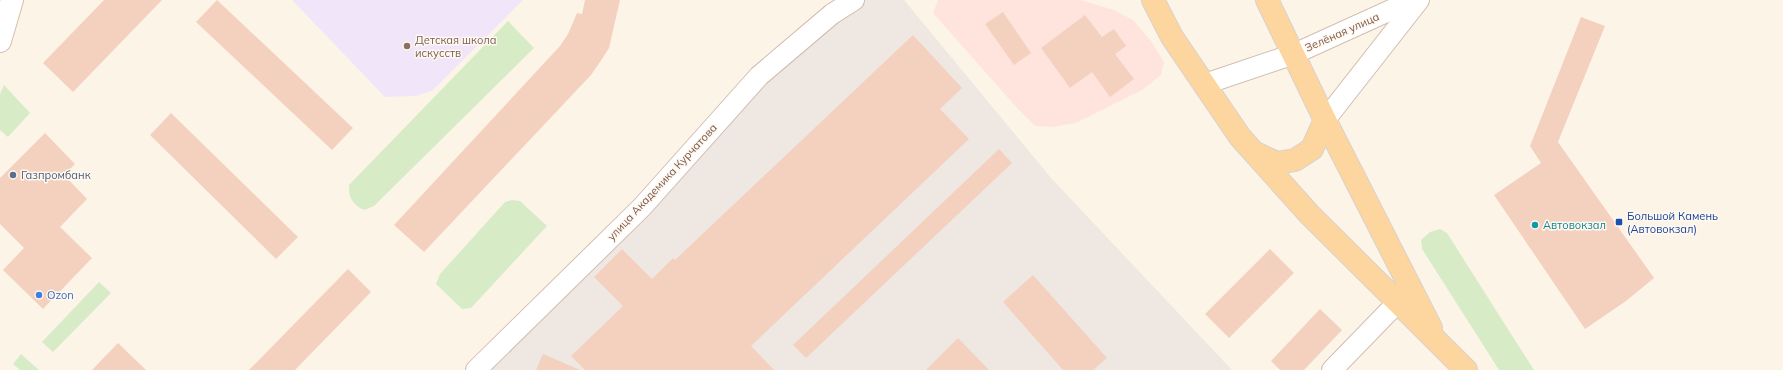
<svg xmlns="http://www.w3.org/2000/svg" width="1783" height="370" font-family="Mulish,sans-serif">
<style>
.commercial{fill:#fee4dc}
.industrial{fill:#eee7e2}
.education{fill:#f1e5fa}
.green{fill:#d7ecc6}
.building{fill:#f4d1bf}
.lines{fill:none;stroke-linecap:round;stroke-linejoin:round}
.street-casing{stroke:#d3bdb0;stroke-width:22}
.secondary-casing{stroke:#d6bdad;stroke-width:24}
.primary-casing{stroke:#d9d1cc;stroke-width:24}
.street{stroke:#fff;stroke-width:20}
.secondary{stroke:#fff;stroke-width:22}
.primary{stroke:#fdd69f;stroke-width:22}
.education-dot{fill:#8d6e63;stroke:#fff8f0;stroke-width:1.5}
.service-dot{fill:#5c6f8a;stroke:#fff8f0;stroke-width:1.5}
.transit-dot{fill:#1a4fb4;stroke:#fff8f0;stroke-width:1.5}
.culture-dot{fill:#0f9aa8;stroke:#fff8f0;stroke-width:1.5}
.shop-dot{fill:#3f7fe0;stroke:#fff8f0;stroke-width:1.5}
.labels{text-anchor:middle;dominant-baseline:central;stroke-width:3;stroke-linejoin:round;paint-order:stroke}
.street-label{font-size:11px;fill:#79594a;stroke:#fff8f0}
.education-label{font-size:11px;fill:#785e54;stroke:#fff8f0;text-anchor:start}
.service-label{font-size:11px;fill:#4e5e75;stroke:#fff8f0;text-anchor:start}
.transit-label{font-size:11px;fill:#164399;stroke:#fff8f0;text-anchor:start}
.culture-label{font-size:11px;fill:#0d838f;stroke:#fff8f0;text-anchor:start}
.shop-label{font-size:11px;fill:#366cbe;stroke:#fff8f0;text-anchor:start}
</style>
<rect width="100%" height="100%" fill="#fdf4e8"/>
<path class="commercial" d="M 938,0 L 1081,0 L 1114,10 L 1133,20 L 1151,41 L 1164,62 L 1161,75 L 1142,90 L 1076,123 L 1052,127 L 1035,126 L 1017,108 L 933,13 Z"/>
<path class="industrial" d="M 862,0 L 904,0 L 1051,178 L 1232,370 L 483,370 L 735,111 L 812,39 Z"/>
<path class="education" d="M 292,0 L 523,0 L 432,91 L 415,96 L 385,97 Z"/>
<g class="green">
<path d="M 508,21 L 534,48 L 374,206 L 364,210 C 353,205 348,197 349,185 Z"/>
<path d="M 4,85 L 30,113 L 8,137 L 0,130 L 0,94 Z"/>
<path d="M 512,200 L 520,201 L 547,226 L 471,308 L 462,309 L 436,284 L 440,274 L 505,202 Z"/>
<path d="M 1440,229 L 1447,233 L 1534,370 L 1499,370 L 1422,249 L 1421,240 L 1430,232 Z"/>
<path d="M 99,282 L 111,293 L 53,352 L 42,342 Z"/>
<path d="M 21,354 L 39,370 L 20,370 L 13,364 Z"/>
</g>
<g class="building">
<path d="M 104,0 L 162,0 L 73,92 L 43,63 Z"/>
<path d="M 217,0 L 353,128 L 332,150 L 196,22 Z"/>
<path d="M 585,0 L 620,0 L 609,48 L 600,62 L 591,75 L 424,252 L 394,225 L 560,46 L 568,34 L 577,13 L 582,14 Z"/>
<path d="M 1003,12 L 1031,53 L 1014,65 L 985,24 Z"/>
<path d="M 1085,15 L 1102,37 L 1114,29 L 1126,46 L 1115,54 L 1134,79 L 1110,97 L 1092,72 L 1070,88 L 1041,48 Z"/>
<path d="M 1581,17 L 1605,26 L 1558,142 L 1654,278 L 1626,301 L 1585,329 L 1494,195 L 1541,163 L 1530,146 Z"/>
<path d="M 913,35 L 962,88 L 940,109 L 969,139 L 751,346 L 774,370 L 585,370 L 571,356 L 623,306 L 594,277 L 622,249 L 652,279 L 673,258 L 675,260 Z"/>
<path d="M 171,113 L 298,237 L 276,259 L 150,135 Z"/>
<path d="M 45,133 L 75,164 L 64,175 L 87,199 L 60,227 L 92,258 L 43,309 L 3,270 L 24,248 L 0,224 L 0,178 Z"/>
<path d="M 999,149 L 1012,163 L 806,358 L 793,345 Z"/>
<path d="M 1270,249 L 1294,273 L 1229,338 L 1205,314 Z"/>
<path d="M 348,269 L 371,292 L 295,370 L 249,370 Z"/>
<path d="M 1033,275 L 1107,358 L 1093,370 L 1063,370 L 1003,302 Z"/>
<path d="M 1320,309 L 1342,330 L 1304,370 L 1280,370 L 1271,361 Z"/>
<path d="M 958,338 L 989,370 L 926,370 Z"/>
<path d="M 118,343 L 146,370 L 92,370 Z"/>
<path d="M 543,354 L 580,370 L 536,370 Z"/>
</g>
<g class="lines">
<defs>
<g id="street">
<path d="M 1205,84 L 1294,54 L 1413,0"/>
<path d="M 1325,120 L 1419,0"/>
<path d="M 476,370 L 642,207 L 759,76 L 832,14 L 854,0"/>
<path d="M 1332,370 L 1397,303"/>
</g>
<path id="secondary" d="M 0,41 L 12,0"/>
<g id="primary">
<path d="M 1153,0 L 1172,37 L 1240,137 L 1310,215 L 1466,370"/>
<path d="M 1267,0 L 1325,120 L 1431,328"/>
<path d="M 1255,153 L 1277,163 L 1295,160 L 1312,149 L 1325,120"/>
</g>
</defs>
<use href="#street" class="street-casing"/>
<use href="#secondary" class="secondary-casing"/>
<use href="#primary" class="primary-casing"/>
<use href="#street" class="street"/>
<use href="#secondary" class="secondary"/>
<use href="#primary" class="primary"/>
</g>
<circle class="education-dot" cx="407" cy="46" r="4"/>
<circle class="service-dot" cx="13" cy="175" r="4"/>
<rect class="transit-dot" x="1615" y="218" width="8" height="8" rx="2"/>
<circle class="culture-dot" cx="1535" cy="225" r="4"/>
<circle class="shop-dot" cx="39" cy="295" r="4"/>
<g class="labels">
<g class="street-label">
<text transform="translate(1342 32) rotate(-24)">Зелёная улица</text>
<text transform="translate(662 182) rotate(-47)">улица Академика Курчатова</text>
</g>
<g class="education-label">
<text x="415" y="40">Детская школа<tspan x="415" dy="13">искусств</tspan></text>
</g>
<g class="service-label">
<text x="21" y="175">Газпромбанк</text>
</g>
<g class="transit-label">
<text x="1627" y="216">Большой Камень<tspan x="1627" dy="13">(Автовокзал)</tspan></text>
</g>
<g class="culture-label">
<text x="1543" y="225">Автовокзал</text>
</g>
<g class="shop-label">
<text x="47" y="295">Ozon</text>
</g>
</g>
</svg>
